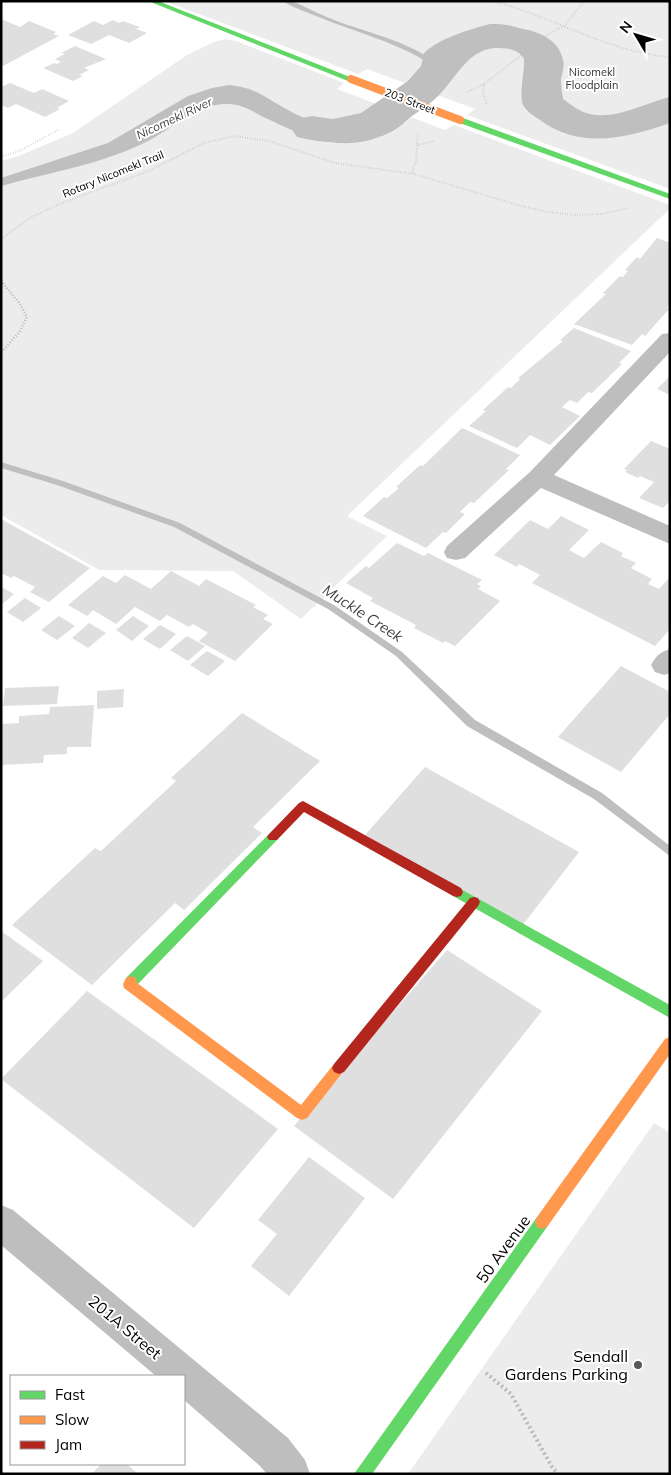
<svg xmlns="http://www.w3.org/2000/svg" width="671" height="1475" font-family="Mulish,sans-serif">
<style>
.green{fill:#ececec}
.water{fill:#bfbfbf}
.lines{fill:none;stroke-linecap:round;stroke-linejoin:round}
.stream{fill:#bfbfbf;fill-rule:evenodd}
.river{fill:#bfbfbf;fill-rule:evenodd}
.building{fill:#dfdfdf}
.path-far2{stroke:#b9b9b9;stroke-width:2;stroke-dasharray:0.5 2;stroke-linecap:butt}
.path-far1{stroke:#b9b9b9;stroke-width:2.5;stroke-dasharray:1 2;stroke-linecap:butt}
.path{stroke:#b9b9b9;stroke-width:4;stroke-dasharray:2 3;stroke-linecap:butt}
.street{fill:#bebebe;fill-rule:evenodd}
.fast{fill:#63d668;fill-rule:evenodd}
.slow{fill:#ff974d;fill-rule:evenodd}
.jam{fill:#b3261e;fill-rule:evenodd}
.slow-bridge{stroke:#ff974d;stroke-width:8}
.poi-dot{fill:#595959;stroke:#fff;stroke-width:2}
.labels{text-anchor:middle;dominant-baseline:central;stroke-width:4;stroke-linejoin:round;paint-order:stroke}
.far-park-label{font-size:11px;fill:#333;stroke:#fff}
.far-street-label{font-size:11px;fill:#000;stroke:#fff}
.far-water-label{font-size:12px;font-style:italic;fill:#444;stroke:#fff}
.water-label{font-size:15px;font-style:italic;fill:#444;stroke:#fff}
.near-street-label{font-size:16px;fill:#000;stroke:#fff}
.near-poi-label{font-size:16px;fill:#000;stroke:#fff;text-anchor:end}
</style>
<rect width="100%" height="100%" fill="#fff"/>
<g class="green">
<path d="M 670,1 L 670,189 L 467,115 L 475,109 L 367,69 L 358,74 L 167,2 Z"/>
<path d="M 225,39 L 236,41 L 344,83 L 337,89 L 445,130 L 454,125 L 670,205 L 670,209 L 659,219 L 347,516 L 387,536 L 301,619 L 233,571 L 99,570 L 1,515 L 1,161 L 19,156 L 73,133 L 187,55 L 214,42 Z"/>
<path d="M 654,1123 L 670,1133 L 670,1474 L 408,1474 Z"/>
</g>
<g class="water">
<path d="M 490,24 C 509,24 520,26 536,38 L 523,48 C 496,35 471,49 454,70 C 447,78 442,87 433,94 L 410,85 C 422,73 420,69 424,53 C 440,38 468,30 490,24 Z"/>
<path d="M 544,44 L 553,60 C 552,70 546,80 549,90 C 552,100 559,107 569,112 C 604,129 638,118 670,99 L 670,119 C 656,125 641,132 626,134 C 603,138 537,124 530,98 C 525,83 537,69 532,53 Z"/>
<path d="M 229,85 C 257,88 264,97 288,110 C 318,128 357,128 385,107 L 410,117 C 401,127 391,133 379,137 C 341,152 305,137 270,120 C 256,114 244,104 228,104 C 199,103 174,127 150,140 C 104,164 51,172 1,186 L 1,178 L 108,143 L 188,96 L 212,88 Z"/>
</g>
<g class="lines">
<g class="stream">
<path d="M 283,1 L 292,1 C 308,8 325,17 342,23 C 368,32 417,45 437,64 L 432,65 C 395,41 351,31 311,14 C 302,10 291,7 283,1 Z"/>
<path d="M 1,462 L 63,481 L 180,523 L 334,605 L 402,652 L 475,720 L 602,793 L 670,846 L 670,856 L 594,799 L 467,726 L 396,656 L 328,609 L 174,527 L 57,485 L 1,468 Z"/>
</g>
<path class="river" d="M 490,26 C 514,26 557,29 563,60 C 565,65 562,74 561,79 C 561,86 562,93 563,99 C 571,105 580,112 590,114 C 616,120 645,103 670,97 L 670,123 C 627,138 580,150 540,120 C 534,116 527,112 523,105 C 518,94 527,61 523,57 C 516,48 505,48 495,48 C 466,50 455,81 436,98 C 430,104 422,109 415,114 C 407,119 398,127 390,131 C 360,145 329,145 297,137 L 291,128 L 297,119 L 312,116 L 333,119 L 361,113 L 408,81 L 441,43 L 460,34 Z"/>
</g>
<g class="building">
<path d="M 1,19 L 20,27 L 29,21 L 56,32 L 53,34 L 59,36 L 3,66 L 1,65 Z"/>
<path d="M 113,20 L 119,23 L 123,21 L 140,27 L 136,29 L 147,33 L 129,43 L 109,35 L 91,44 L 68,35 L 94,21 L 103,25 Z"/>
<path d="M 75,46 L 106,59 L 84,68 L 89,70 L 79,75 L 83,76 L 73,81 L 43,68 L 54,63 L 57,64 L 61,62 L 55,59 L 65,54 L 61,53 Z"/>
<path d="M 10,83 L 34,93 L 42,89 L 69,101 L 57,108 L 60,109 L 45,117 L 16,104 L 8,108 L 1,105 L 1,87 Z"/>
<path d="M 657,238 L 670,243 L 670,305 L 667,308 L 669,309 L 645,336 L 642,334 L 632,345 L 574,324 L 606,294 L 603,293 L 620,276 L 623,277 L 628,271 L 625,270 L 637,257 L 640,259 Z"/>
<path d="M 574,328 L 631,351 L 619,363 L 622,364 L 592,393 L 588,392 L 577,403 L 570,400 L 562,407 L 580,416 L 550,445 L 530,435 L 517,448 L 469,426 L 486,411 L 483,410 L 508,387 L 511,388 L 520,379 L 518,378 L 563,341 L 560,340 Z"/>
<path d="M 670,376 L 670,395 L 657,389 Z"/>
<path d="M 462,428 L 520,455 L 506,469 L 509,470 L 474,503 L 470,502 L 460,512 L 465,514 L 446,533 L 443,532 L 426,548 L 363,516 L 384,497 L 387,498 L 399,488 L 396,487 L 420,465 L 423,466 Z"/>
<path d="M 651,441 L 670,449 L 670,501 L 663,508 L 639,498 L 654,482 L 640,476 L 638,478 L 625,472 L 627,470 L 624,469 Z"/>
<path d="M 561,516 L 589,530 L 569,550 L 584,558 L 601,542 L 623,553 L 621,556 L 636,563 L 631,568 L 652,579 L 648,584 L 659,589 L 670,577 L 670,629 L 655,646 L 532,583 L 540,575 L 519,564 L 517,567 L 494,555 L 530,520 L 548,529 Z"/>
<path d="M 1,519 L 90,568 L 49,602 L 30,592 L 35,587 L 14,576 L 11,578 L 1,573 Z"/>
<path d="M 397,543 L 424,556 L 428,553 L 482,580 L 477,584 L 481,586 L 478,589 L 500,601 L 455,646 L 445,641 L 443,643 L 414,628 L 416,625 L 370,601 L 373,598 L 346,583 L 366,566 L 369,568 Z"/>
<path d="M 171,571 L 199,586 L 206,579 L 256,605 L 253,607 L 268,615 L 263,619 L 273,624 L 235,661 L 199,641 L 208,633 L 193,624 L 189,627 L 167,615 L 160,621 L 135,607 L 116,624 L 93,610 L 87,616 L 68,605 L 103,576 L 116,583 L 125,575 L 151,589 Z"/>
<path d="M 1,587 L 14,594 L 1,605 Z"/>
<path d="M 25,598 L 41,608 L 23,622 L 7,612 Z"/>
<path d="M 59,616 L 75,626 L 57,640 L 41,630 Z"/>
<path d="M 133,616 L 149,626 L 132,641 L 116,630 Z"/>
<path d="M 89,623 L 106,633 L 88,648 L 72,638 Z"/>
<path d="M 160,625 L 176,634 L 160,649 L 143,639 Z"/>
<path d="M 187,636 L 205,646 L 188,661 L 170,650 Z"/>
<path d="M 207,651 L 225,661 L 208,676 L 190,665 Z"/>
<path d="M 621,666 L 670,692 L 670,714 L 621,772 L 558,737 Z"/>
<path d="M 59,686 L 57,704 L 3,706 L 5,688 Z"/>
<path d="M 124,689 L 123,707 L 97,709 L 97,691 Z"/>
<path d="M 94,705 L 91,747 L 67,747 L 67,754 L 44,755 L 43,763 L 1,765 L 1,724 L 19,723 L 19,716 L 49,714 L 50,707 Z"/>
<path d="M 242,713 L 320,761 L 253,827 L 262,833 L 184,910 L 175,903 L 92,985 L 12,925 L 95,848 L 101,851 L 176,781 L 171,778 Z"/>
<path d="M 425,767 L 579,852 L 522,926 L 365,835 Z"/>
<path d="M 1,931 L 43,961 L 1,1002 Z"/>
<path d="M 447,950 L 542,1011 L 393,1199 L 294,1126 Z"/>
<path d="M 87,991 L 278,1129 L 194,1228 L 1,1079 Z"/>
<path d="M 309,1157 L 365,1198 L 289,1296 L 251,1266 L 277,1234 L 258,1220 Z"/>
<path d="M 101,1464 L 127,1464 L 138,1474 L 92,1474 Z"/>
</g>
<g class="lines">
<g class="path-far2">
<path d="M 492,1 C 552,16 607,52 670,57"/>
<path d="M 484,84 L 483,91 L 487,106"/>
<path d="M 467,92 L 484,84 L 549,34 L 565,25 L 584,1"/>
<path d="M 418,145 L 434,141"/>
<path d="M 1,157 L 19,151 L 58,130"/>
<path d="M 412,173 L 416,161 L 418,132"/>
<path d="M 1,239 L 28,219 L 59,204 L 149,171 L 204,143 L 234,136 L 269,141 L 335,163 L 414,174 L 521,206 L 548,212 L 575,215 L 602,214 L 629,208"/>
</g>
<path class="path-far1" d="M 1,281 L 20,304 L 27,317 L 20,331 L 1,353"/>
<path class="path" d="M 486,1373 L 511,1394 L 552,1467 L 558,1474"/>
<g class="street">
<path d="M 670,333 L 670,352 L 554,475 L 670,526 L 670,544 L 541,488 L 465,558 L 456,560 L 447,558 L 444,552 L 447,546 L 530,472 L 662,334 Z"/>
<path d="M 670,649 L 670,673 L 664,675 L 655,672 L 651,665 C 656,656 660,652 670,649 Z"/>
<path d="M 1,1205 L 13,1210 L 288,1438 L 305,1460 L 310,1474 L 267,1474 L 260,1466 L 184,1400 L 184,1376 L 156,1376 L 1,1245 Z"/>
</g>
<g class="fast">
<path d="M 148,1 L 158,1 L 355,79 L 348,81 Z"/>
<path d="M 457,118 L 463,118 L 670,194 L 670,199 L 457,122 Z"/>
<path d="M 273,832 L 277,834 L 279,837 L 277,840 L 136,986 L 131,988 L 126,986 L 125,982 L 126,978 L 269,834 Z"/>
<path d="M 457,887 L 670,1005 L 670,1018 L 453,896 L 451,892 L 453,888 Z"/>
<path d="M 542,1215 L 547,1217 L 549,1222 L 547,1227 L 372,1474 L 354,1474 L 537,1217 Z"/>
</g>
<g class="slow">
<path d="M 131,976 L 136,978 L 137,983 L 301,1105 L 334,1064 L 339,1062 L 344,1064 L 346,1068 L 307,1118 L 302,1120 L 297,1118 L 124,988 L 123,984 L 126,978 Z"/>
<path d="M 670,1037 L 670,1054 L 547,1227 L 542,1229 L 537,1227 L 535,1222 L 537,1217 L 665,1039 Z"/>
</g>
<g class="jam">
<path d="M 303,801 L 461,888 L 463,892 L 461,896 L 457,897 L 453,896 L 304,812 L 277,840 L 269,840 L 267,837 L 269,834 L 299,803 Z"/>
<path d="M 474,897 L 478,898 L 480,902 L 478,906 L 344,1072 L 339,1074 L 334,1072 L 332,1068 L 334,1064 L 470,898 Z"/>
</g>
<path class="slow-bridge" d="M 351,79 L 460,120"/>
</g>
<circle class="poi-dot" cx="638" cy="1365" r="5"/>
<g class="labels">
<g class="far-park-label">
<text x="592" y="72">Nicomekl<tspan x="592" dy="13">Floodplain</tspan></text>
</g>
<g class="far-street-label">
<text transform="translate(410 101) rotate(21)">203 Street</text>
<text transform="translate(113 174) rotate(-22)">Rotary Nicomekl Trail</text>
</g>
<g class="far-water-label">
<text transform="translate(174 118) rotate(-25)">Nicomekl River</text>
</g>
<g class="water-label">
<text transform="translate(363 613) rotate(33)">Muckle Creek</text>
</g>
<g class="near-street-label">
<text transform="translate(503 1249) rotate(-54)">50 Avenue</text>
<text transform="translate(125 1327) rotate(40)">201A Street</text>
</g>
<g class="near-poi-label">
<text x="628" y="1356">Sendall<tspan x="628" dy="18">Gardens Parking</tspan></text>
</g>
</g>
<rect width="671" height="1475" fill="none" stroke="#000000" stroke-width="5"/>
<rect x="10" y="1375" width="175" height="90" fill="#ffffff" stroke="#999999"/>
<rect x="20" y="1391" width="25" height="8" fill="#63d668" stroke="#999999"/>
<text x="55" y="1400" font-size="15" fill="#000000">Fast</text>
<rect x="20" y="1416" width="25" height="8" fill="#ff974d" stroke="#999999"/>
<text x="55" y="1425" font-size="15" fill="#000000">Slow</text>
<rect x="20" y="1441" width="25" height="8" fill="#b3261e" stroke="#999999"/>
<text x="55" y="1450" font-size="15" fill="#000000">Jam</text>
<g transform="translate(636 35) rotate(308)" stroke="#ffffff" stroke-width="4" paint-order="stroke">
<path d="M0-4L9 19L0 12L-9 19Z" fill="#000000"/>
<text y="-8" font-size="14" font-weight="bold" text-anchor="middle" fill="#000000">N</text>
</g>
</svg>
